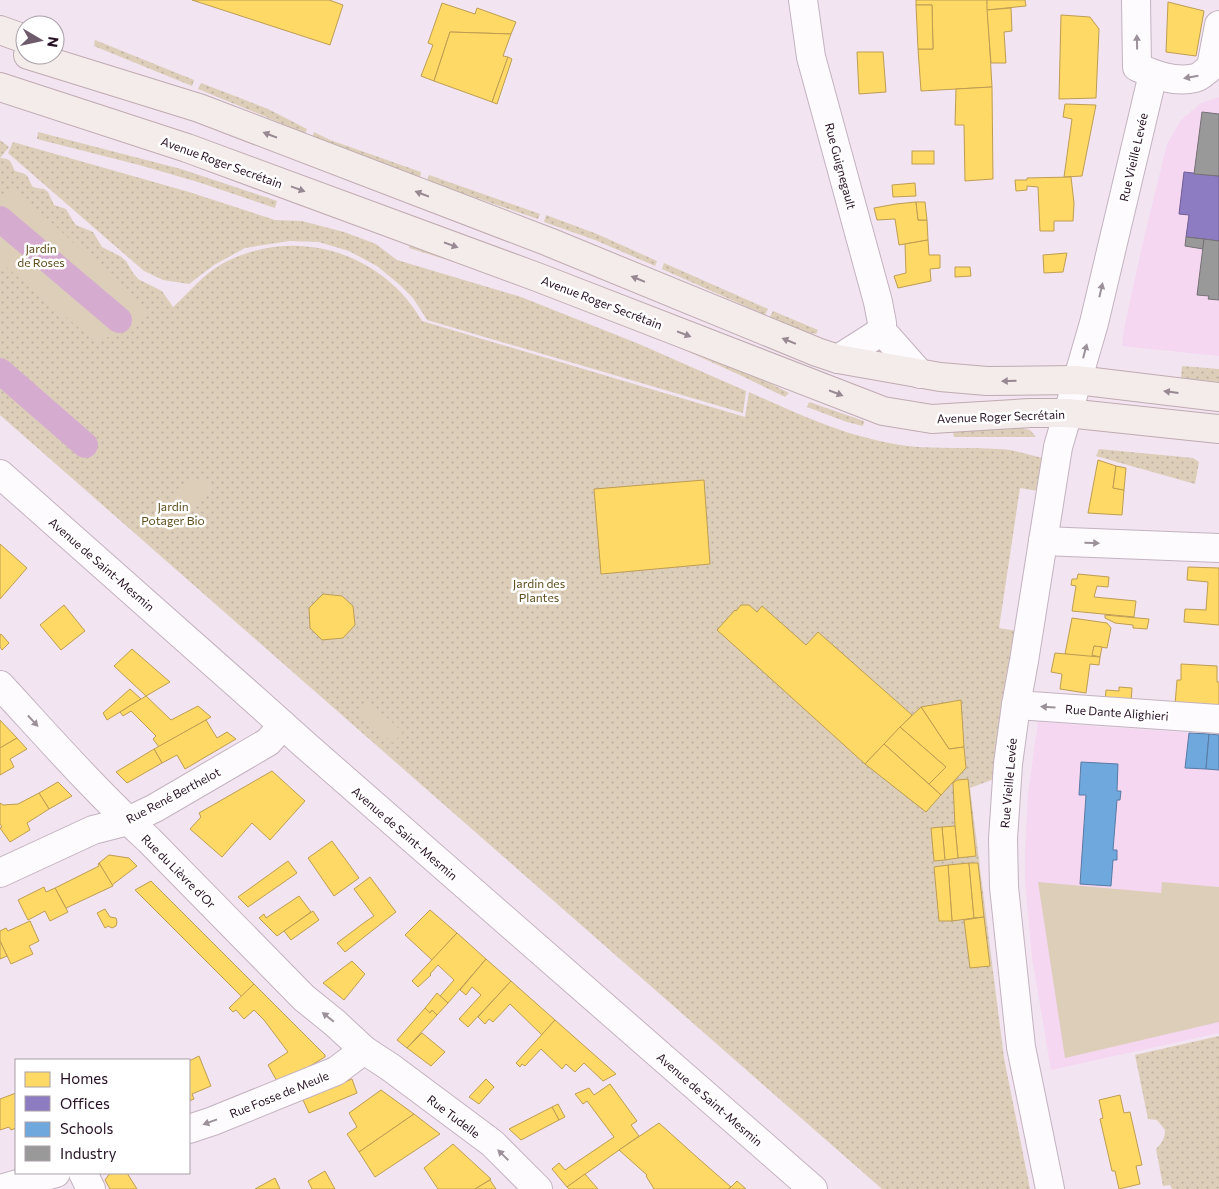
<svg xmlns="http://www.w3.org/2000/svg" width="1219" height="1189" font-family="Commissioner,sans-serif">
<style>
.built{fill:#f5d7f1}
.grass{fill:url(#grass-dots)}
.garden{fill:#ddceba}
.homes{fill:#ffd966;stroke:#be9d52}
.offices{fill:#8e7cc3;stroke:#6f5c93}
.schools{fill:#6fa8dc;stroke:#597aa4}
.industry{fill:#999;stroke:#767076}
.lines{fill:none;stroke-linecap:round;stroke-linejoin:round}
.canal{stroke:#d5abcf;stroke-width:26}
.minor-casing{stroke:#c4b2c1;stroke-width:30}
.tertiary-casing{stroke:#c4b2c1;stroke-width:30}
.primary-casing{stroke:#bfabb0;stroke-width:30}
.minor{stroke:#fdfbfd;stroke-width:28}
.tertiary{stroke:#fdfbfd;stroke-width:28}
.primary{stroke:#f4ebeb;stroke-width:28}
.oneway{fill:#9c919b}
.oneway2{fill:#978891}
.labels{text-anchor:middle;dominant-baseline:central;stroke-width:5;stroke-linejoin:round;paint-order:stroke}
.street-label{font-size:12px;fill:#261023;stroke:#fff}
.park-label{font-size:12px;fill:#5e4e1b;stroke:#fff}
</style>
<defs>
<pattern id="grass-dots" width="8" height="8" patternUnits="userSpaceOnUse" patternTransform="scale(1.25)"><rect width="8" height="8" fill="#ddceba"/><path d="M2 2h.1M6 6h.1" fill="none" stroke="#beb0a0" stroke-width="1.8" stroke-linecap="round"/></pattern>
</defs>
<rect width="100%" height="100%" fill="#f2e4f0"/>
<g class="built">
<path d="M 1219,97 L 1219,356 L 1122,346 L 1124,329 L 1143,242 L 1167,144 L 1181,120 L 1201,103 Z"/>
<path d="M 1038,722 L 1219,735 L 1219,1033 L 1051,1070 L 1032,957 L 1025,882 L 1025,853 L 1028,794 Z"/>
</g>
<g class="grass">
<path d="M 95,40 L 194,80 L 192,86 L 94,46 Z"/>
<path d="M 201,83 L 268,109 L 307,129 L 305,134 L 264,116 L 198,89 Z"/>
<path d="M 38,132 L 181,169 L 277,201 L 275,208 L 201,183 L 143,166 L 37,139 Z"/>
<path d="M 314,132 L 330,140 L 421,172 L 420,178 L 312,139 Z"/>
<path d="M 0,140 L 9,147 L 0,158 C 12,159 10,161 15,171 L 25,174 L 28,177 L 32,186 L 36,188 L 44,189 L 48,192 L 54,205 L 66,209 L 73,221 L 76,225 L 93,232 L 102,247 L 120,256 L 126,261 L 133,273 L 138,279 L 162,291 L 173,307 C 190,292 202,275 222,264 C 293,225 382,251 422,321 L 745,417 L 749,392 C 800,415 851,439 907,446 C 937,449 968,447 998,449 C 1013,449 1029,455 1043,458 L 1038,491 L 1020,488 L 999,628 L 1017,631 L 997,778 L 970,788 L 1004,1058 L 1030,1189 L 882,1189 L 0,415 Z"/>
<path d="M 13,142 L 189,192 L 275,220 L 302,221 L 344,232 L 376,244 L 397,260 L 521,297 L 639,344 L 746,391 L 743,413 L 427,320 L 413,298 L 400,285 L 377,266 L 349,251 L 319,242 L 289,241 L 245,248 L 214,265 L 189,284 L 163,280 L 144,271 L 8,153 Z"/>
<path d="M 429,175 L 540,214 L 538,219 L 427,181 Z"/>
<path d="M 546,215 L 597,234 L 657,261 L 655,266 L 595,240 L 544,222 Z"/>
<path d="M 410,244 L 492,269 L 744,370 L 789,393 L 785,397 L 742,376 L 632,326 L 515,281 L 409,248 Z"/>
<path d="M 664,263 L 768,309 L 765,315 L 662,269 Z"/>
<path d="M 773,311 L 818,330 L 816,334 L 800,331 L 770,317 Z"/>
<path d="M 1182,366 L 1219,369 L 1219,382 L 1181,378 Z"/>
<path d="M 809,402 L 864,421 L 863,426 L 847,422 L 807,407 Z"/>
<path d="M 1019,427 L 1030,430 L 1036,437 L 954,437 L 953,432 Z"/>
<path d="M 1099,449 L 1193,458 L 1199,462 L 1195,484 L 1096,456 Z"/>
<path d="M 1219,1036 L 1219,1189 L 1172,1189 L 1170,1185 L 1163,1186 L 1156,1149 C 1162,1143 1165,1138 1165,1130 L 1157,1120 L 1148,1119 L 1135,1055 Z"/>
</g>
<g class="garden">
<path d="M 14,188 L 151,314 L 97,343 L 0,262 L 0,203 Z"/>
<path d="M 189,479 L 206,482 L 212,488 L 174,531 L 154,513 Z"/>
<path d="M 369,702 L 403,732 L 393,743 L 359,714 Z"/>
<path d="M 1038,882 L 1161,893 L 1162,882 L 1219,887 L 1219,1022 L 1065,1058 Z"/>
</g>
<g class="homes">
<path d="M 192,0 L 329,0 L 343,5 L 330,45 Z"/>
<path d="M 916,0 L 987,0 L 992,87 L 921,91 L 918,49 L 933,49 L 932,5 L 916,5 Z"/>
<path d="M 987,0 L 1025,0 L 1026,6 L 987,10 Z"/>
<path d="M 1168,2 L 1204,11 L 1196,56 L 1166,52 Z"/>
<path d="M 442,3 L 475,14 L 477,8 L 516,22 L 511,34 L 450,32 L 434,81 L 421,76 L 433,45 L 428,43 Z"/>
<path d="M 916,5 L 932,5 L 933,49 L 918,49 Z"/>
<path d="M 1011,8 L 1012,31 L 1004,32 L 1006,63 L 991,63 L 987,10 Z"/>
<path d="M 1061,15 L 1090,17 L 1099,29 L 1096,98 L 1059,99 Z"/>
<path d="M 450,32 L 511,34 L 503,56 L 508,57 L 492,102 L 434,81 Z"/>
<path d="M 857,52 L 883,52 L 886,92 L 859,94 Z"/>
<path d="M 508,57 L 512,59 L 497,104 L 492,102 Z"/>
<path d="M 992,87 L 993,179 L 965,181 L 964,125 L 955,125 L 956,89 Z"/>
<path d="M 1065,104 L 1096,105 L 1082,176 L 1064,177 L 1072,119 L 1063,117 Z"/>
<rect x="912" y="151" width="22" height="13"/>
<path d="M 1071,177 L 1074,203 L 1073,221 L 1054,221 L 1054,231 L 1040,231 L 1038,187 L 1027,186 L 1027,190 L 1016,191 L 1015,180 L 1027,180 L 1027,178 Z"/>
<path d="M 915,183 L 916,196 L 893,197 L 892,185 Z"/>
<path d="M 916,202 L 918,220 L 927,220 L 928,240 L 899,245 L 895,219 L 877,220 L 874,208 L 896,204 Z"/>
<path d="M 916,202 L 925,202 L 927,220 L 918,220 Z"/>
<path d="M 928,240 L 929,255 L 940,255 L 940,268 L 930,269 L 931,281 L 898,288 L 894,276 L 906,273 L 905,244 Z"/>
<path d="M 1067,253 L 1063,272 L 1044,273 L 1043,255 Z"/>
<path d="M 955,267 L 970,267 L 971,276 L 955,277 Z"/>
<path d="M 1098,460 L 1116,466 L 1113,488 L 1124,490 L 1122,515 L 1088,513 Z"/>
<path d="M 1116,466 L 1126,468 L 1124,490 L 1113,488 Z"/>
<path d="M 704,480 L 710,564 L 601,574 L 594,489 Z"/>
<path d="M 0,544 L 27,568 L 0,599 Z"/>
<path d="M 1188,567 L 1219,568 L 1219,625 L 1184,622 L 1185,609 L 1206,610 L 1208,582 L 1187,580 Z"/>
<path d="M 1078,574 L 1109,577 L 1108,587 L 1097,586 L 1094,597 L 1136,601 L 1134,617 L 1072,611 L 1076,586 L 1071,585 L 1072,579 L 1077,579 Z"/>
<path d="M 323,594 L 342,596 L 353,606 L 355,625 L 343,638 L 322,640 L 310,628 L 309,608 Z"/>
<path d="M 64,605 L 85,631 L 61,650 L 40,625 Z"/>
<path d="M 741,605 L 749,605 L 757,612 L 762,606 L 806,645 L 818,632 L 912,715 L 865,764 L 717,630 L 735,610 L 736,611 Z"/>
<path d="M 1105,615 L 1149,619 L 1147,629 L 1133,628 L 1133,625 L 1115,623 L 1105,618 Z"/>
<path d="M 1072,618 L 1107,623 L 1111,628 L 1107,648 L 1094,646 L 1092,657 L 1065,654 Z"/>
<path d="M 1,634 L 9,643 L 2,650 L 0,647 L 0,635 Z"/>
<path d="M 1094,646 L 1102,647 L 1100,657 L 1092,655 Z"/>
<path d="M 132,649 L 170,682 L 146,696 L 114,666 Z"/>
<path d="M 1055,653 L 1100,657 L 1099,665 L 1090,664 L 1086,693 L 1060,689 L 1062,674 L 1051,672 Z"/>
<path d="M 1181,664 L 1217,666 L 1217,682 L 1219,682 L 1219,707 L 1175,705 L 1177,680 L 1181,680 Z"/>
<path d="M 1119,687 L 1132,688 L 1131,702 L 1105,701 L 1106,690 L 1119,691 Z"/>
<path d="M 130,689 L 141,699 L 107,720 L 103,713 Z"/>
<path d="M 146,696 L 171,720 L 198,706 L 211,717 L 159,747 L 153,739 L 156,736 L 131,711 L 123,716 L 120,712 Z"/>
<path d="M 961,700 L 964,747 L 949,749 L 921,707 Z"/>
<path d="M 921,707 L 949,749 L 964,747 L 966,768 L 941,795 L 929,784 L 946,767 L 900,727 Z"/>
<path d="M 0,720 L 17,738 L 0,748 Z"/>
<path d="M 206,720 L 217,738 L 227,732 L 236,739 L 185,769 L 177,755 L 162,763 L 154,749 Z"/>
<path d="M 900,727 L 946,767 L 929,784 L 884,744 Z"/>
<path d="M 17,738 L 27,749 L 10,759 L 14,767 L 0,775 L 0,748 Z"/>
<path d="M 884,744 L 941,795 L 926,812 L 865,764 Z"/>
<path d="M 154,749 L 162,763 L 127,783 L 116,772 Z"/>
<path d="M 272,771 L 305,801 L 270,840 L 252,823 L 222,857 L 190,829 L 201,817 L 199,813 Z"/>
<path d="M 968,779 L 976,856 L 958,858 L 955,826 L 953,783 L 957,780 Z"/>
<path d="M 58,782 L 72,796 L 49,809 L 39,793 Z"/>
<path d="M 39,793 L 49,809 L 27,823 L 30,830 L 10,842 L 0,828 L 2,827 L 0,824 L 0,803 L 3,805 L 18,804 Z"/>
<path d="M 955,826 L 958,858 L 945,860 L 942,827 Z"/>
<path d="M 942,827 L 945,860 L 934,861 L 931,828 Z"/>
<path d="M 332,841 L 359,878 L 334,896 L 308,858 Z"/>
<path d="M 109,855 L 129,858 L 137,866 L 112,885 L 99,863 Z"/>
<path d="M 288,861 L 297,873 L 248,907 L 238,897 Z"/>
<path d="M 99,863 L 113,886 L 66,908 L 55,888 L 99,866 L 98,864 Z"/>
<path d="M 969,863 L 974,918 L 952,921 L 948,865 Z"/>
<path d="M 969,863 L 978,863 L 984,917 L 974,918 Z"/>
<path d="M 948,865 L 952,921 L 939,921 L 934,867 Z"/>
<path d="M 370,877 L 396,912 L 345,952 L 337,943 L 365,922 L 374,916 L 354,889 Z"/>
<path d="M 151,881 L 254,984 L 242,997 L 135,890 Z"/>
<path d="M 44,887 L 46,892 L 55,888 L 68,912 L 50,921 L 45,911 L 28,920 L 18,900 Z"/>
<path d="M 299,896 L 311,912 L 277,936 L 259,918 L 264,914 L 266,918 Z"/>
<path d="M 105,909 L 110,917 L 116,918 L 117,922 L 116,926 L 112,928 L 108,926 L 105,928 L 97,913 Z"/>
<path d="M 430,910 L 457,933 L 432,960 L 405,935 Z"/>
<path d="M 313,911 L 319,920 L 291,940 L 284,931 Z"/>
<path d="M 984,917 L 990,966 L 970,968 L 964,920 Z"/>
<path d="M 30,921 L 39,941 L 29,946 L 33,954 L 11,964 L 0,941 L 0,931 L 6,928 L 8,931 Z"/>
<path d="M 457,933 L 486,959 L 448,1003 L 440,996 L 454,980 L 438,965 L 430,974 L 431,975 L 418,987 L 412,981 Z"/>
<path d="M 0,941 L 7,956 L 0,959 Z"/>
<path d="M 486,959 L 511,981 L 468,1027 L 459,1019 L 481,995 L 472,987 L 466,995 L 460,990 Z"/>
<path d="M 352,961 L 365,974 L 344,1000 L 323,983 Z"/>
<path d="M 511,981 L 555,1020 L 542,1035 L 510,1004 L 493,1022 L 489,1019 L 485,1024 L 478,1017 Z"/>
<path d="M 254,984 L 325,1055 L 325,1057 L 290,1078 L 278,1083 L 268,1065 L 288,1052 L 264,1020 L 254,1010 L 244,1019 L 236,1010 L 233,1012 L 229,1008 Z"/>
<path d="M 437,993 L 448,1003 L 437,1015 L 432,1010 L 430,1013 L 425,1008 Z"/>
<path d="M 425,1008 L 430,1013 L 432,1010 L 437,1015 L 407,1048 L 397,1040 Z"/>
<path d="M 555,1020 L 616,1074 L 603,1081 L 584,1063 L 575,1072 L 566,1064 L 562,1069 L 541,1049 L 525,1066 L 522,1064 L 520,1067 L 516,1063 Z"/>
<path d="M 422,1033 L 445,1052 L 431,1066 L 407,1048 Z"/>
<path d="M 199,1056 L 211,1086 L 192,1094 L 194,1099 L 189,1101 L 189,1061 Z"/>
<path d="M 352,1079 L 357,1093 L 309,1113 L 303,1100 Z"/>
<path d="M 486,1079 L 494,1087 L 479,1104 L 469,1097 Z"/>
<path d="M 610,1084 L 637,1121 L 631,1125 L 639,1136 L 567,1187 L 552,1169 L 559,1163 L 565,1170 L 614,1137 L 587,1101 L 583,1104 L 575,1094 L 589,1088 L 594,1095 Z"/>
<path d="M 381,1090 L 414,1114 L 359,1152 L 347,1134 L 357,1127 L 349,1113 Z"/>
<path d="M 16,1093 L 16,1128 L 11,1130 L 9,1127 L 0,1130 L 0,1099 Z"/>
<path d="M 1120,1095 L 1124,1113 L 1130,1112 L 1142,1165 L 1136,1166 L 1140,1184 L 1119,1189 L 1115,1171 L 1112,1171 L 1100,1119 L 1103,1118 L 1099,1100 Z"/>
<path d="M 558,1104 L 565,1117 L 559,1120 L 552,1107 Z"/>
<path d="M 552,1107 L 559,1120 L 521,1140 L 509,1129 Z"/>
<path d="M 414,1114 L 440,1134 L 375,1177 L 359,1152 Z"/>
<path d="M 659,1123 L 699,1159 L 731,1187 L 728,1189 L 654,1189 L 646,1176 L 647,1175 L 619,1150 Z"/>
<path d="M 453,1144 L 491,1179 L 475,1189 L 438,1189 L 424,1168 Z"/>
<path d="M 325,1171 L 335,1189 L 312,1189 L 308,1181 Z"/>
<path d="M 110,1173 L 127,1173 L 137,1189 L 110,1189 L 105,1180 Z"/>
<path d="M 585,1174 L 598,1189 L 569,1189 L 567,1187 Z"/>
<path d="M 275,1178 L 280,1189 L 255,1189 Z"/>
<path d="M 490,1180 L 496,1189 L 475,1189 Z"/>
<path d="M 737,1181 L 746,1189 L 728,1189 L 731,1187 Z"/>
</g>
<path class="offices" d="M 1184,172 L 1219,176 L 1219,241 L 1186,237 L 1189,215 L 1179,214 Z"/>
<g class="schools">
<path d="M 1189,733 L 1209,734 L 1206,769 L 1185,768 Z"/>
<path d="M 1209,734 L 1219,735 L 1219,770 L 1206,769 Z"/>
<path d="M 1081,762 L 1118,764 L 1117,791 L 1121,791 L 1120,800 L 1117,800 L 1113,850 L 1117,850 L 1117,860 L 1113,860 L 1111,886 L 1080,884 L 1086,795 L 1079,795 Z"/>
</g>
<g class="industry">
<path d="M 1202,112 L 1219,114 L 1219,176 L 1194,174 Z"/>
<path d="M 1186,237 L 1204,239 L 1203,249 L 1185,246 Z"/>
<path d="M 1204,239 L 1219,241 L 1219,300 L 1208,299 L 1209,296 L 1197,295 Z"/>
</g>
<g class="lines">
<g class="canal">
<path d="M 0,219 L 119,320"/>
<path d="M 0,371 L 85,445"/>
</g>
<defs>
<g id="minor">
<path d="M 803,0 L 811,57 L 878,302 L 882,323 L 882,331 L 920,374"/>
<path d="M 1136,0 L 1137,67 C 1155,75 1175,83 1195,78 C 1200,77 1206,71 1211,67 L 1219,25"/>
<path d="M 838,359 L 882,331"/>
<path d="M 1043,541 L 1219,548"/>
<path d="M 0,685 C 49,738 96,792 149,840 L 304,998 L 335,1023 L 364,1050 L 390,1067 L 492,1143 L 538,1189"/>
<path d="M 1016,705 L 1219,719"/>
<path d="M 0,873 L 93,830 L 128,821 L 155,808 L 268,742 L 283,725"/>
<path d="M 189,1129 L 213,1121 L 336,1071 L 364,1050"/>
<path d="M 83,1173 L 91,1189"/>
<path d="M 0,1189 L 56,1173"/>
<path d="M 1050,1189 L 1021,1047 L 1004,887 L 1003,839 L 1008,764 L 1016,705 L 1024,661 L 1058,447 L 1094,323 L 1153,74"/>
</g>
<path id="tertiary" d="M 0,474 L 255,700 L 304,744 L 813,1189"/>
<g id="primary">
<path d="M 0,30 L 25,39"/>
<path d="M 28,55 L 199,108 L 549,242 L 817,352 L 838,359 L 940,377 L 987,381 L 1077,380 L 1219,397"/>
<path d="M 0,87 L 187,148 L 537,277 L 883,411 L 932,419 L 1030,413 L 1067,413 L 1219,429"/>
</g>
</defs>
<use href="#minor" class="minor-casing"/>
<use href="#tertiary" class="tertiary-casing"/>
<use href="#primary" class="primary-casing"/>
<use href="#minor" class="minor"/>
<use href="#tertiary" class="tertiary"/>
<use href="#primary" class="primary"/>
</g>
<defs><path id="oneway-solid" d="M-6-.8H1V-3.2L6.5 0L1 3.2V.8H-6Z" transform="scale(1.25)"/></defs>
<g class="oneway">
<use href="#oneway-solid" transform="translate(1137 42) rotate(-91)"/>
<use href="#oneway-solid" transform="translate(1191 77) rotate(170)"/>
<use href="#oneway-solid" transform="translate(1101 290) rotate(-77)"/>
<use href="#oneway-solid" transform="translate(1085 351) rotate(-75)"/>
<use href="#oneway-solid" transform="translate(1092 543) rotate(2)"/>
<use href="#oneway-solid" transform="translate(1048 707) rotate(-176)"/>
<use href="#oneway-solid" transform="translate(33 721) rotate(47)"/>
<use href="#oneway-solid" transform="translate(328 1017) rotate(-141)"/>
<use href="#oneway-solid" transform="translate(210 1122) rotate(160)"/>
<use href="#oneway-solid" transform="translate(503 1155) rotate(-136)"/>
</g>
<g class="oneway2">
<use href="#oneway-solid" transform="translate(270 135) rotate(-159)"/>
<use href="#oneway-solid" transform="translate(298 189) rotate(20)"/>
<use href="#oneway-solid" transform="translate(422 194) rotate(-159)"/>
<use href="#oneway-solid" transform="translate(451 245) rotate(20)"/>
<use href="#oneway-solid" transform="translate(638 279) rotate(-158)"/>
<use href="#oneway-solid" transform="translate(684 334) rotate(21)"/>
<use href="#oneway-solid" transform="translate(789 341) rotate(-158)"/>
<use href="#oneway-solid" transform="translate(1009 381) rotate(179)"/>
<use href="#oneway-solid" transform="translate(1171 392) rotate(-173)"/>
<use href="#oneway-solid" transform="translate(836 393) rotate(21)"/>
</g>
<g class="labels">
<g class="street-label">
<text transform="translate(1133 157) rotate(-77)">Rue Vieille Levée</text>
<text transform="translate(222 162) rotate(20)">Avenue Roger Secrétain</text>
<text transform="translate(841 166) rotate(75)">Rue Guignegault</text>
<text transform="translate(602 302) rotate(21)">Avenue Roger Secrétain</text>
<text transform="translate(1001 416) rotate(-2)">Avenue Roger Secrétain</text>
<text transform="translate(102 564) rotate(41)">Avenue de Saint-Mesmin</text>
<text transform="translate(1117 712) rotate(4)">Rue Dante Alighieri</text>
<text transform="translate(1008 783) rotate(-85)">Rue Vieille Levée</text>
<text transform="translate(173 795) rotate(-28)">Rue René Berthelot</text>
<text transform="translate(405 833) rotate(41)">Avenue de Saint-Mesmin</text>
<text transform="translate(179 871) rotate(45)">Rue du Lièvre d'Or</text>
<text transform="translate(279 1094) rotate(-22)">Rue Fosse de Meule</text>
<text transform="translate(710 1099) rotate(41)">Avenue de Saint-Mesmin</text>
<text transform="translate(454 1116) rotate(37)">Rue Tudelle</text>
</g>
<g class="park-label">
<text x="41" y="248">Jardin<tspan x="41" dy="14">de Roses</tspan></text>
<text x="173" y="506">Jardin<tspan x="173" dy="14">Potager Bio</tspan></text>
<text x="539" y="583">Jardin des<tspan x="539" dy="14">Plantes</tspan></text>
</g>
</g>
<rect x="15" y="1059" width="175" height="115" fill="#ffffff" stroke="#a89fa7"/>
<rect x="25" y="1072" width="25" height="15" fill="#ffd966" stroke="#a89fa7"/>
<text x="60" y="1084" font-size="15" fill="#261023">Homes</text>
<rect x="25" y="1096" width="25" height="15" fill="#8e7cc3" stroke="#a89fa7"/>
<text x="60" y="1109" font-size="15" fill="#261023">Offices</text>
<rect x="25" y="1122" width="25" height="15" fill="#6fa8dc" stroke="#a89fa7"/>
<text x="60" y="1134" font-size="15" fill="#261023">Schools</text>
<rect x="25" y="1146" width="25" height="15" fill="#999999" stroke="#a89fa7"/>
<text x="60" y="1159" font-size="15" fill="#261023">Industry</text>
<g transform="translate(40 40) rotate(99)"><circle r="24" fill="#ffffff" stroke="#a89fa7"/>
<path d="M0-4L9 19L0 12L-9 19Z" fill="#6d5a6b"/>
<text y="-8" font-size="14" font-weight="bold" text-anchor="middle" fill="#261023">N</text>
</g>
</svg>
